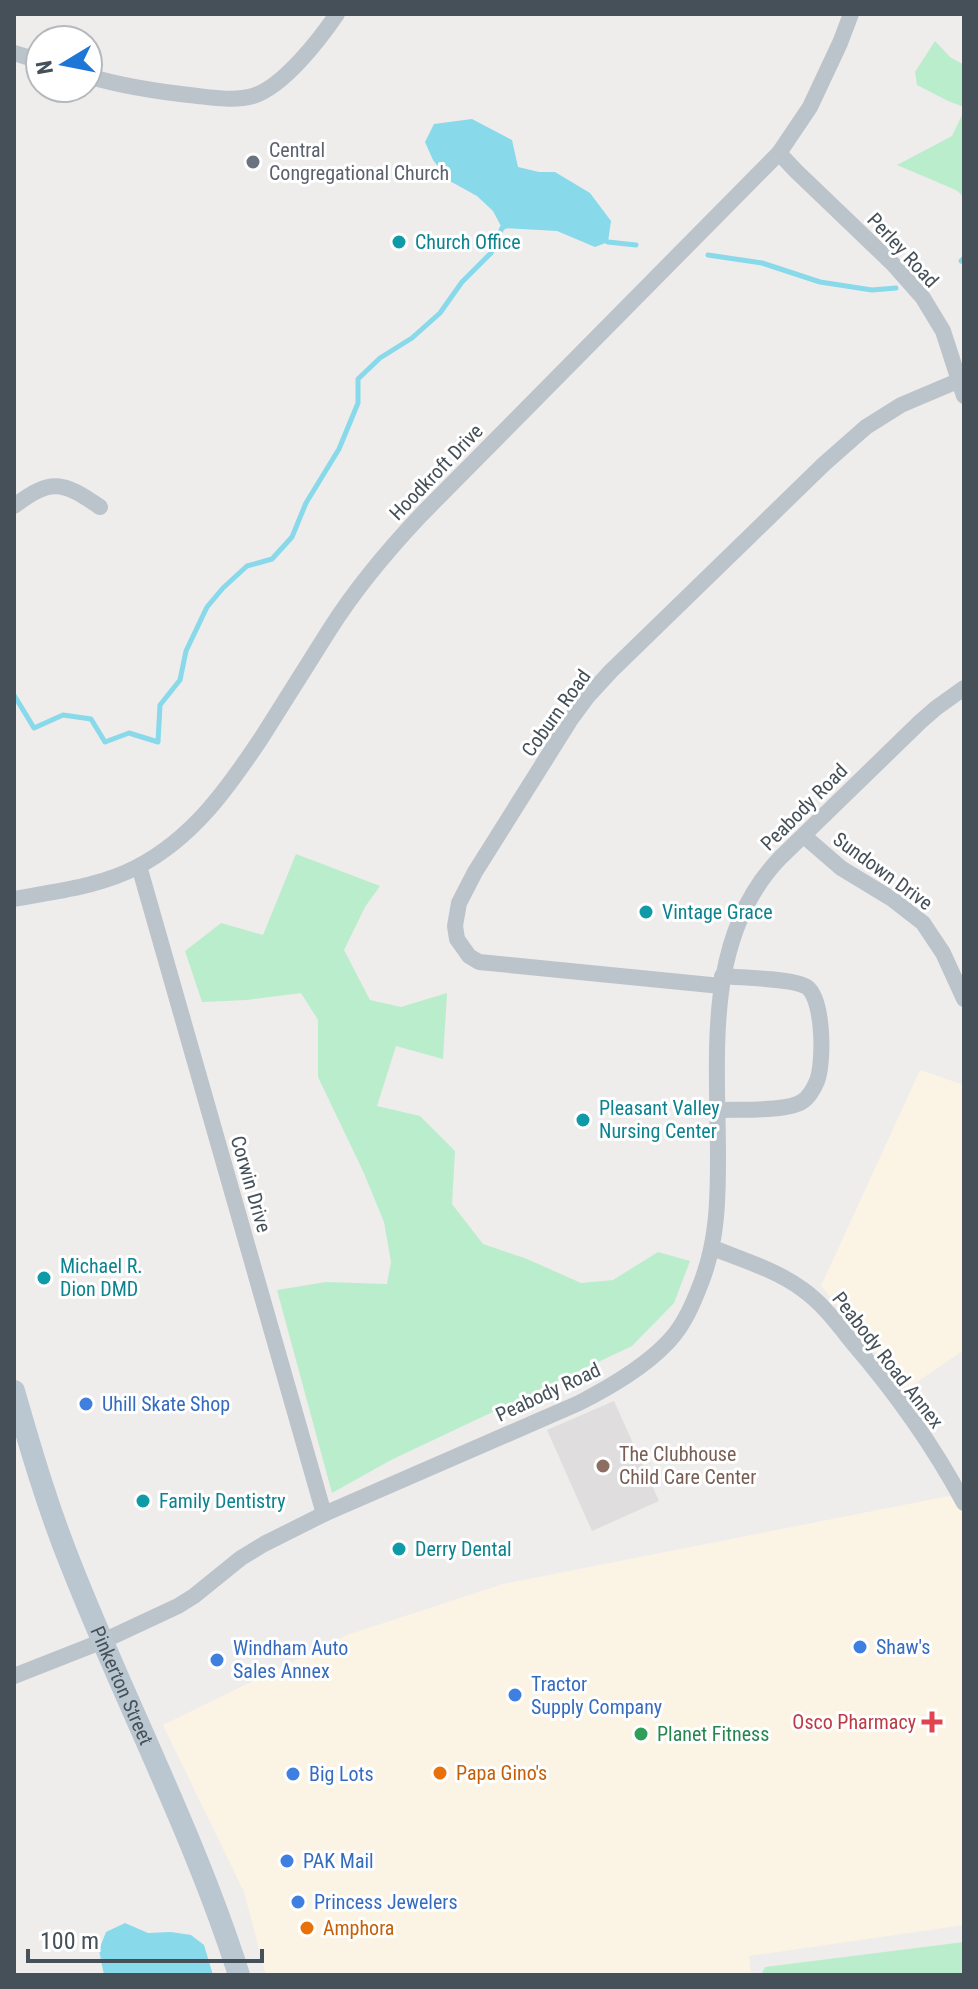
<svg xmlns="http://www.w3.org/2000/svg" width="978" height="1989" font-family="'Roboto Condensed',sans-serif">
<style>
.commercial{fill:#fbf3e4}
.education{fill:#e0ddde}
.green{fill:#baedcc}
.water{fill:#88d9e9}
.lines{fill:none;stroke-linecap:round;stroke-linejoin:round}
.stream{stroke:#88d9e9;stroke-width:5}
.street{stroke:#bbc4cb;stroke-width:16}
.secondary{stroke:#bac6d0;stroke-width:22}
.worship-dot{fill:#6b7280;stroke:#fff;stroke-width:3}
.culture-dot{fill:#0f9aa8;stroke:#fff;stroke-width:3}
.shop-dot{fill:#3f7fe0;stroke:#fff;stroke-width:3}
.education-dot{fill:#8d6e63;stroke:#fff;stroke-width:3}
.health-dot{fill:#e0444e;stroke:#fff;stroke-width:3}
.leisure-dot{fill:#2e9e5b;stroke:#fff;stroke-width:3}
.food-dot{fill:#e8710a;stroke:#fff;stroke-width:3}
.labels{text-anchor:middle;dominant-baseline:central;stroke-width:6;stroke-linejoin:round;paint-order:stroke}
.worship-label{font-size:20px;fill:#5b616d;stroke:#fff;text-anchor:start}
.culture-label{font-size:20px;fill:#0d838f;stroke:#fff;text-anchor:start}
.street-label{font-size:20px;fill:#455059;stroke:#fff}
.shop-label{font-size:20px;fill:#366cbe;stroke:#fff;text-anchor:start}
.education-label{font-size:20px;fill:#785e54;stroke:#fff;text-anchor:start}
.health-label{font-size:20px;fill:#be3a42;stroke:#fff;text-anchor:end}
.leisure-label{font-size:20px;fill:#27864d;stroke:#fff;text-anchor:start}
.food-label{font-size:20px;fill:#c56008;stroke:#fff;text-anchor:start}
</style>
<rect width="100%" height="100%" fill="#efecec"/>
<g class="commercial">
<path d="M 920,1070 L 964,1085 L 964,1350 L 907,1389 L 821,1286 Z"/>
<path d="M 964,1493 L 964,1925 L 749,1956 L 751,1975 L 266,1975 L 244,1892 L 163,1725 L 347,1635 L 503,1584 Z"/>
</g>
<path class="education" d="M 614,1401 L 659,1501 L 592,1531 L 547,1430 Z"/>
<g class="green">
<path d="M 935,41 L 950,57 L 964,65 L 964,107 L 948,101 L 917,85 L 915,72 Z"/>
<path d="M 964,111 L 964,197 L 956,190 L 897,165 L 952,136 Z"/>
<path d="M 296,854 L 380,886 L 365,907 L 344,950 L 370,1000 L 401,1007 L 447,993 L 443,1059 L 396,1046 L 377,1106 L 420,1116 L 455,1151 L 452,1204 L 483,1244 L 527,1259 L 581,1283 L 613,1280 L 658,1252 L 690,1261 L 674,1303 L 632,1346 L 391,1460 L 332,1493 L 277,1290 L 326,1282 L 387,1284 L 391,1262 L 384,1222 L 363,1171 L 318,1077 L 318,1020 L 301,993 L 247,1000 L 202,1002 L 185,951 L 221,923 L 263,935 Z"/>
<path d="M 964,1942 L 964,1975 L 761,1975 L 765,1967 Z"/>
</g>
<g class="water">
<path d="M 472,119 L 512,140 L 518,167 L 539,172 L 555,172 L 590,193 L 611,221 L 608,242 L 595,247 L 557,231 L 502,228 L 493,211 L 477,196 L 448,180 L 433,160 L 425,142 L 434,124 Z"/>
<path d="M 125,1923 L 148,1933 L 171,1932 L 191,1935 L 204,1945 L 213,1975 L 104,1975 L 99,1950 L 106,1932 Z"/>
</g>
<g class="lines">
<g class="stream">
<path d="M 602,239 L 608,242 L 636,245"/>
<path d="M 708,255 L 762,263 L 820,282 L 872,290 L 896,288"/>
<path d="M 961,261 L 964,258"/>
<path d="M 14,695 L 34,728 L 63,715 L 91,719 L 105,742 L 129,733 L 158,742 L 160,705 L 180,680 L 186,651 L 207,607 L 223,588 L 247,566 L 272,559 L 292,537 L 306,503 L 339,449 L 358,403 L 358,379 L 380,358 L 412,338 L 440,313 L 462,282 L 491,253 L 502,228 L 507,225"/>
</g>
<g class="street">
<path d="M 14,53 L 40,61"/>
<path d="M 88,76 C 124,87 160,92 198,96 C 215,98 236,101 253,96 C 283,87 320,39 337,14"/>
<path d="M 779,153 L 796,171 L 893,264 L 923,298 L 943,331 L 964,396"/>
<path d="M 14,506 C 52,477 63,482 100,507"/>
<path d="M 804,836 L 841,868 L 892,899 L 923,923 L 943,953 L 964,999"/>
<path d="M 139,866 L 324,1514"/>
<path d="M 14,899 C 55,891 99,887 137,867 C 193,838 228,788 262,737 C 285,701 307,665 330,629 C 356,588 388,550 421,515 L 779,153 L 810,107 L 840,43 L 851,14"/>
<path d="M 721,986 L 479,962 L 469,956 L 457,939 L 455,926 L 459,903 L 475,872 L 571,719 L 588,696 L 611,671 L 824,464 L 866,427 L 901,405 L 960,380"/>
<path d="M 718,1110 C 738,1109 788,1112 803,1101 C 809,1097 814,1088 817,1081 C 824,1063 824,1000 807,987 C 794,978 741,978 722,976"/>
<path d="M 713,1248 C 743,1260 776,1270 802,1289 C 822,1303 837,1323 852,1342 C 895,1392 933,1445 964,1503"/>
<path d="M 14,1676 L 103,1641 L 178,1606 L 194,1596 L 241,1558 L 264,1544 L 324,1514 L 579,1403 C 610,1387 645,1367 669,1341 C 684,1325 693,1304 701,1283 C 717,1242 718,1202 718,1158 C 718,1056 703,938 780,858 L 920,722 L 936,708 L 964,688"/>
</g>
<path class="secondary" id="s1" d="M 14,1391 C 31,1450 48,1508 71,1565 C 125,1702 194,1834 239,1975"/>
</g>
<circle class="worship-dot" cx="253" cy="162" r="8"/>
<g class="culture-dot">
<circle cx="399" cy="242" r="8"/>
<circle cx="646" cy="912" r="8"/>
<circle cx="583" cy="1120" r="8"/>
<circle cx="44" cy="1278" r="8"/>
<circle cx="143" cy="1501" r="8"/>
<circle cx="399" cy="1549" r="8"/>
</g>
<g class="shop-dot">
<circle cx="86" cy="1404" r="8"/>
<circle cx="860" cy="1647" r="8"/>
<circle cx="217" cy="1660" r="8"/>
<circle cx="515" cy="1695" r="8"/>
<circle cx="293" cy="1774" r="8"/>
<circle cx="287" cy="1861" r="8"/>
<circle cx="298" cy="1902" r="8"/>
</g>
<circle class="education-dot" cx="603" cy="1466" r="8"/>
<path class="health-dot" d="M928 1710h8v8h8v8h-8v8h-8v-8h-8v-8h8z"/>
<circle class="leisure-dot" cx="641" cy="1734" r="8"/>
<g class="food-dot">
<circle cx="440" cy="1773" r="8"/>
<circle cx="307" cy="1928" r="8"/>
</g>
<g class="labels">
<g class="worship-label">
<text x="269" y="150">Central<tspan x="269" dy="23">Congregational Church</tspan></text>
</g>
<g class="culture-label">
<text x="415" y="242">Church Office</text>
<text x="662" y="912">Vintage Grace</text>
<text x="599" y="1108">Pleasant Valley<tspan x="599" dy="23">Nursing Center</tspan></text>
<text x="60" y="1266">Michael R.<tspan x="60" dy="23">Dion DMD</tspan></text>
<text x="159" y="1501">Family Dentistry</text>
<text x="415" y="1549">Derry Dental</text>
</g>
<g class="street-label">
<text transform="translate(903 250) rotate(47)">Perley Road</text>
<text transform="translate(436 472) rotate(-46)">Hoodkroft Drive</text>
<text transform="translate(556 713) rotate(-54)">Coburn Road</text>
<text transform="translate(804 807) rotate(-45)">Peabody Road</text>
<text transform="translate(883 871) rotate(36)">Sundown Drive</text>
<text transform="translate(251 1184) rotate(74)">Corwin Drive</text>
<text transform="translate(888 1360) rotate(52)">Peabody Road Annex</text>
<text transform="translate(548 1392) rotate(-25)">Peabody Road</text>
<text stroke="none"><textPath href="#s1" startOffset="314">Pinkerton Street</textPath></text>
</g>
<g class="shop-label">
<text x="102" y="1404">Uhill Skate Shop</text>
<text x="876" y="1647">Shaw's</text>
<text x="233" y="1648">Windham Auto<tspan x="233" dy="23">Sales Annex</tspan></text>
<text x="531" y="1684">Tractor<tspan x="531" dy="23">Supply Company</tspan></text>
<text x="309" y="1774">Big Lots</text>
<text x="303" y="1861">PAK Mail</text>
<text x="314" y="1902">Princess Jewelers</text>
</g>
<g class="education-label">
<text x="619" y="1454">The Clubhouse<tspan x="619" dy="23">Child Care Center</tspan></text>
</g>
<g class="health-label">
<text x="916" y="1722">Osco Pharmacy</text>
</g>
<g class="leisure-label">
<text x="657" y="1734">Planet Fitness</text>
</g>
<g class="food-label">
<text x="456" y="1773">Papa Gino's</text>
<text x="323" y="1928">Amphora</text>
</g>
</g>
<rect width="978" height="1989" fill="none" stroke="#455059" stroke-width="32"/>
<g transform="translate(64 64) rotate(260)"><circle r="38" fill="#ffffff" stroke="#b5b9bd" stroke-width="2"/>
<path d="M0-6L14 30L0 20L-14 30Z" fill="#1e77d7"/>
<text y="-12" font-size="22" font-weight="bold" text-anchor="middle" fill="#455059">N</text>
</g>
<path d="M28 1949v12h234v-12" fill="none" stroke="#455059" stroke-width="4"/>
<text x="40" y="1949" font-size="24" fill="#455059" stroke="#ffffff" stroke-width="6" paint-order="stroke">100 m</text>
</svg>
